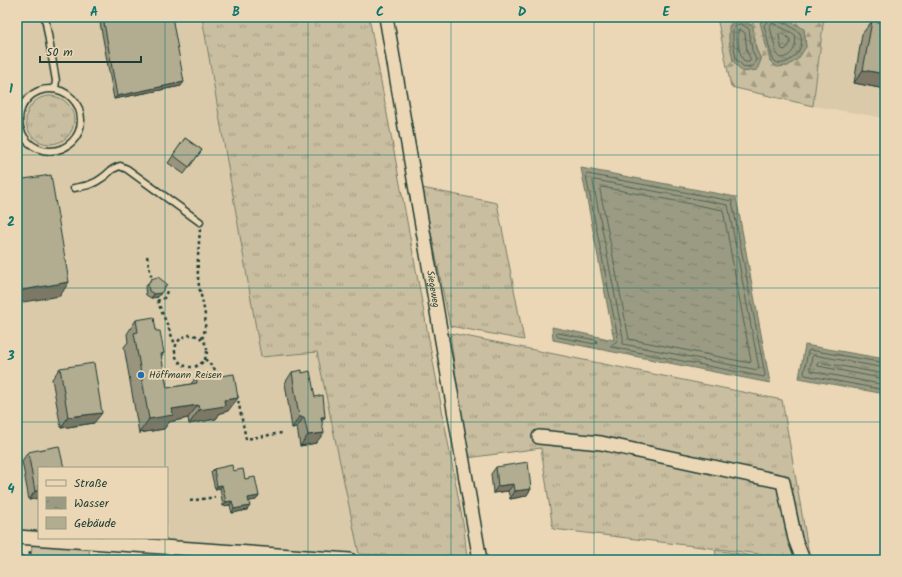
<svg xmlns="http://www.w3.org/2000/svg" width="902" height="577" font-family="Kalam,sans-serif">
<style>
.built{fill:#dacaaa}
.grass{fill:url(#grass-tufts);stroke:#747e6a}
.forest{fill:url(#forest-firs);stroke:#747e6a;fill-rule:evenodd}
.park{fill:#cabea0;stroke:#747e6a}
.water{fill:url(#water-ripples);stroke:#697563}
.lines{fill:none;stroke-linecap:round;stroke-linejoin:round}
.shore{stroke:#506353;stroke-width:1}
.lane-casing{stroke:#1f3d34;stroke-width:9}
.street-casing{stroke:#1f3d34;stroke-width:16}
.path{stroke:#1f3d34;stroke-width:2.5;stroke-dasharray:3 3;stroke-linecap:butt}
.lane{stroke:#ebd7b5;stroke-width:6}
.street{stroke:#ebd7b5;stroke-width:13}
.wall{fill:#99947d;stroke:#1f3d34}
.shaded-wall{fill:#7d7866;stroke:#1f3d34}
.building{fill:#b2ac91;stroke:#1f3d34}
.grid{fill:none;stroke:#0f766e;stroke-width:1;stroke-opacity:0.55}
.poi-dot{fill:#1f6fb2;stroke:#ebd7b5;stroke-width:1.5}
.labels{text-anchor:middle;dominant-baseline:central;stroke-width:4;stroke-linejoin:round;paint-order:stroke}
.street-label{font-size:10px;fill:#1f3d34;stroke:#ebd7b5}
.poi-label{font-size:10px;fill:#1f3d34;stroke:#ebd7b5;text-anchor:start}
.neatline{fill:none;stroke:#0f766e;stroke-width:1.5}
.grid-label{font-size:13px;text-anchor:middle;font-weight:bold;fill:#0f766e}
</style>
<defs>
<pattern id="grass-tufts" width="24" height="20" patternUnits="userSpaceOnUse"><rect width="24" height="20" fill="#cabea0"/><path d="M3 7l-1-3M5 7V3M7 7l1-3M15 17l-1-3M17 17v-4M19 17l1-3" fill="none" stroke="#a39c83"/></pattern>
<pattern id="forest-firs" width="22" height="20" patternUnits="userSpaceOnUse"><rect width="22" height="20" fill="#cabea0"/><path d="M5 1l3.5 6h-7zM16 11l3.5 6h-7z" fill="#a39c83"/></pattern>
<pattern id="water-ripples" width="26" height="14" patternUnits="userSpaceOnUse"><rect width="26" height="14" fill="#9a9b82"/><path d="M2 4q2-2 4 0t4 0M15 11q2-2 4 0t4 0" fill="none" stroke="#7d806b"/></pattern>
</defs>
<rect width="100%" height="100%" fill="#ebd7b5"/>
<filter id="ink" filterUnits="userSpaceOnUse"><feTurbulence type="fractalNoise" baseFrequency=".025" numOctaves="2"/><feDisplacementMap in="SourceGraphic" scale="8" xChannelSelector="R" yChannelSelector="G"/><feConvolveMatrix kernelMatrix="1 2 1 2 8 2 1 2 1" color-interpolation-filters="sRGB"/></filter>
<g filter="url(#ink)">
<g class="built">
<path d="M 17,17 L 202,17 L 261,357 L 317,352 L 359,554 L 112,538 L 167,538 L 167,468 L 39,468 L 39,533 L 17,532 Z"/>
<path d="M 824,17 L 866,17 L 885,20 L 885,118 L 813,106 Z"/>
</g>
<g class="grass">
<path d="M 202,17 L 369,17 L 464,528 L 467,558 L 359,554 L 317,352 L 261,357 Z"/>
<circle cx="50" cy="120" r="24"/>
<path d="M 422,188 L 497,203 L 524,340 L 450,326 Z"/>
<path d="M 450,333 L 782,400 L 810,560 L 553,529 L 541,448 L 467,458 Z"/>
<path d="M 715,550 L 779,560 L 717,560 Z"/>
<path d="M 93,554 L 162,560 L 94,560 Z"/>
</g>
<path class="forest" d="M 717,17 L 767,17 L 760,22 L 806,47 L 804,30 L 789,20 L 771,17 L 824,17 L 813,106 L 731,87 ZM 743,20 L 755,38 L 756,49 L 761,60 Z"/>
<path class="park" d="M 32,544 L 89,548 L 90,560 L 31,560 Z"/>
<g class="water">
<path d="M 767,17 L 789,20 L 804,29 L 806,47 L 798,59 L 788,66 L 777,67 L 770,61 L 760,22 Z"/>
<path d="M 743,20 L 753,26 L 756,49 L 761,60 L 757,70 L 742,72 L 733,61 L 729,40 L 729,27 L 735,21 Z"/>
<path d="M 581,168 L 736,197 L 770,383 L 553,340 L 552,327 L 614,340 Z"/>
<path d="M 805,345 L 885,359 L 885,394 L 799,378 Z"/>
</g>
<g class="lines">
<g class="shore">
<path d="M 769,17 L 768,21 L 764,25 C 766,32 770,54 773,59 C 781,71 800,55 801,45 C 802,41 801,36 800,33 L 787,24 L 780,22 L 778,17"/>
<path d="M 773,23 C 780,28 789,30 795,35 C 797,46 793,57 780,58 L 777,55 L 770,27 Z"/>
<path d="M 741,24 L 749,29 L 752,50 L 756,60 L 753,66 L 744,67 L 736,59 L 733,40 L 733,29 L 737,25 Z"/>
<path d="M 741,30 L 745,33 L 747,52 L 751,60 L 749,62 L 745,62 C 738,54 738,42 738,31 Z"/>
<path d="M 779,34 L 783,34 L 790,39 L 790,44 L 785,50 L 782,49 Z"/>
<path d="M 587,174 L 732,201 L 765,375 L 764,377 L 611,347 L 611,345 L 616,342 L 618,338 L 586,176 Z"/>
<path d="M 595,180 L 728,205 L 759,368 L 758,370 L 623,344 L 623,337 L 593,182 Z"/>
<path d="M 602,187 L 723,210 L 751,361 L 750,363 L 629,339 L 600,190 Z"/>
<path d="M 557,333 L 596,340 L 597,343 L 595,344 L 558,337 L 557,336 Z"/>
<path d="M 885,363 L 810,350 L 808,351 L 804,373 L 805,375 L 885,390"/>
<path d="M 885,368 L 814,355 L 812,357 L 810,369 L 811,371 L 885,385"/>
<path d="M 885,374 L 819,362 L 817,364 L 818,366 L 885,379"/>
</g>
<defs>
<g id="lane">
<path d="M 45,17 L 56,81 L 55,88"/>
<circle cx="50" cy="120" r="31"/>
<path d="M 74,188 C 85,186 93,185 102,178 C 111,172 108,170 120,166 L 127,169 L 200,222"/>
</g>
<g id="street">
<path id="s1" d="M 386,17 L 480,560"/>
<path d="M 539,437 L 601,443 L 783,482 L 795,539 L 803,560"/>
<path d="M 17,537 L 350,560"/>
</g>
</defs>
<use href="#lane" class="lane-casing"/>
<use href="#street" class="street-casing"/>
<g class="path">
<path d="M 200,229 C 199,245 197,260 198,276 C 199,299 211,316 202,339"/>
<path d="M 147,256 L 152,280"/>
<path d="M 155,295 L 175,344"/>
<path d="M 157,301 L 164,298 L 168,289"/>
<circle cx="191" cy="351" r="16"/>
<path d="M 205,359 L 222,377"/>
<path d="M 237,395 L 246,439 L 282,433"/>
<path d="M 190,501 L 215,497"/>
<path d="M 29,560 L 30,551"/>
</g>
<use href="#lane" class="lane"/>
<use href="#street" class="street"/>
</g>
<g class="wall">
<path d="M 99,17 L 172,17 L 181,86 L 114,99 Z"/>
<path d="M 872,21 L 885,89 L 854,83 L 862,34 Z"/>
<path d="M 185,138 L 202,150 L 184,174 L 168,163 Z"/>
<path d="M 151,279 L 158,297 L 151,298 L 146,295 L 145,288 Z"/>
<path d="M 136,320 L 156,331 L 164,353 L 161,357 L 167,388 L 191,384 L 196,377 L 228,411 L 220,413 L 216,419 L 189,424 L 188,418 L 169,422 L 164,429 L 139,433 L 124,347 L 128,342 L 127,334 Z"/>
<path d="M 60,368 L 94,423 L 61,428 L 52,379 Z"/>
<path d="M 292,372 L 302,373 L 325,417 L 322,421 L 316,443 L 300,446 L 297,427 L 292,428 L 285,383 Z"/>
<path d="M 28,452 L 39,498 L 29,500 L 22,461 Z"/>
<path d="M 496,467 L 531,489 L 526,496 L 510,499 L 508,491 L 493,493 L 491,474 Z"/>
<path d="M 214,469 L 233,471 L 245,479 L 259,496 L 256,500 L 249,501 L 247,510 L 232,513 L 230,505 L 223,506 L 220,488 L 215,489 L 211,472 Z"/>
</g>
<g class="shaded-wall">
<path d="M 863,70 L 885,74 L 885,89 L 854,83 Z"/>
<path d="M 184,82 L 181,86 L 114,99 L 117,96 Z"/>
<path d="M 69,282 L 60,296 L 17,303 L 17,291 Z"/>
<path d="M 161,293 L 158,297 L 151,298 L 154,294 Z"/>
<path d="M 238,398 L 228,411 L 220,413 L 216,419 L 189,424 L 199,410 L 224,400 Z"/>
<path d="M 198,405 L 188,418 L 169,422 L 164,429 L 139,433 L 149,419 L 172,409 Z"/>
<path d="M 102,413 L 94,423 L 61,428 L 68,417 Z"/>
<path d="M 299,417 L 304,417 L 297,427 L 292,428 Z"/>
<path d="M 321,417 L 325,417 L 318,427 Z"/>
<path d="M 324,433 L 316,443 L 300,446 L 308,435 Z"/>
<path d="M 21,462 L 17,468 L 17,463 Z"/>
<path d="M 514,484 L 508,491 L 493,493 L 498,486 Z"/>
<path d="M 222,485 L 220,488 L 215,489 L 217,486 Z"/>
<path d="M 531,489 L 526,496 L 510,499 L 515,491 Z"/>
<path d="M 35,491 L 39,491 L 39,498 L 29,500 Z"/>
<path d="M 259,496 L 256,500 L 246,502 L 248,498 Z"/>
<path d="M 232,501 L 230,505 L 223,506 L 226,502 Z"/>
<path d="M 250,506 L 247,510 L 232,513 L 234,509 Z"/>
</g>
<g class="building">
<path d="M 103,17 L 172,17 L 184,82 L 117,96 Z"/>
<path d="M 872,21 L 885,23 L 885,74 L 863,70 Z"/>
<path d="M 185,138 L 202,150 L 189,167 L 173,155 Z"/>
<path d="M 51,175 L 69,282 L 17,291 L 17,180 Z"/>
<path d="M 158,277 L 167,284 L 161,293 L 154,294 L 149,291 L 148,285 L 151,279 Z"/>
<path d="M 154,317 L 156,331 L 160,331 L 164,353 L 161,354 L 167,388 L 197,383 L 196,377 L 219,373 L 220,376 L 234,374 L 238,398 L 224,400 L 225,406 L 199,410 L 198,405 L 172,409 L 173,415 L 149,419 L 134,333 L 138,332 L 136,320 Z"/>
<path d="M 94,363 L 102,413 L 68,417 L 60,368 Z"/>
<path d="M 302,370 L 302,373 L 310,371 L 315,397 L 323,395 L 325,417 L 321,417 L 324,433 L 308,435 L 304,417 L 299,417 L 292,372 Z"/>
<path d="M 17,381 L 20,404 L 17,404 Z"/>
<path d="M 17,436 L 21,462 L 17,463 Z"/>
<path d="M 59,446 L 64,468 L 39,468 L 39,491 L 35,491 L 28,452 Z"/>
<path d="M 528,462 L 531,489 L 515,491 L 514,484 L 498,486 L 496,467 Z"/>
<path d="M 232,465 L 233,471 L 243,469 L 245,479 L 255,477 L 259,496 L 248,498 L 250,506 L 234,509 L 232,501 L 226,502 L 222,485 L 217,486 L 214,469 Z"/>
<rect x="17" y="556" width="6" height="4"/>
</g>
</g>
<path class="grid" d="M 165,17 L 165,468M 308,17 L 308,560M 451,17 L 451,560M 594,17 L 594,560M 737,17 L 737,560M 17,155 L 885,155M 17,288 L 885,288M 17,422 L 885,422M 165,538 L 165,560"/>
<circle class="poi-dot" cx="141" cy="375" r="4"/>
<g class="labels">
<g class="street-label">
<text stroke="none"><textPath href="#s1" startOffset="276">Siegeweg</textPath></text>
</g>
<g class="poi-label">
<text x="149" y="375">Höffmann Reisen</text>
</g>
</g>
<rect width="902" height="577" fill="none" stroke="#ebd7b5" stroke-width="44"/>
<rect x="38" y="467" width="130" height="72" fill="#ebd7b5" stroke="#999981"/>
<rect x="46" y="480" width="20" height="6" fill="#ebd7b5" stroke="#999981"/>
<text x="74" y="487" font-size="12" fill="#1f3d34">Straße</text>
<rect x="46" y="497" width="20" height="12" fill="url(#water-ripples)" stroke="#999981"/>
<text x="74" y="507" font-size="12" fill="#1f3d34">Wasser</text>
<rect x="46" y="517" width="20" height="12" fill="#b2ac91" stroke="#999981"/>
<text x="74" y="527" font-size="12" fill="#1f3d34">Gebäude</text>
<path d="M40 56v6h101v-6" fill="none" stroke="#1f3d34" stroke-width="2"/>
<text x="46" y="56" font-size="12" fill="#1f3d34" stroke="#ebd7b5" stroke-width="3" paint-order="stroke">50 m</text>
<rect x="22" y="22" width="858" height="533" class="neatline"/>
<g class="grid-label">
<text x="94" y="16">A</text>
<text x="236" y="16">B</text>
<text x="380" y="16">C</text>
<text x="522" y="16">D</text>
<text x="666" y="16">E</text>
<text x="808" y="16">F</text>
<text x="11" y="93">1</text>
<text x="11" y="226">2</text>
<text x="11" y="360">3</text>
<text x="11" y="493">4</text>
</g>
</svg>
